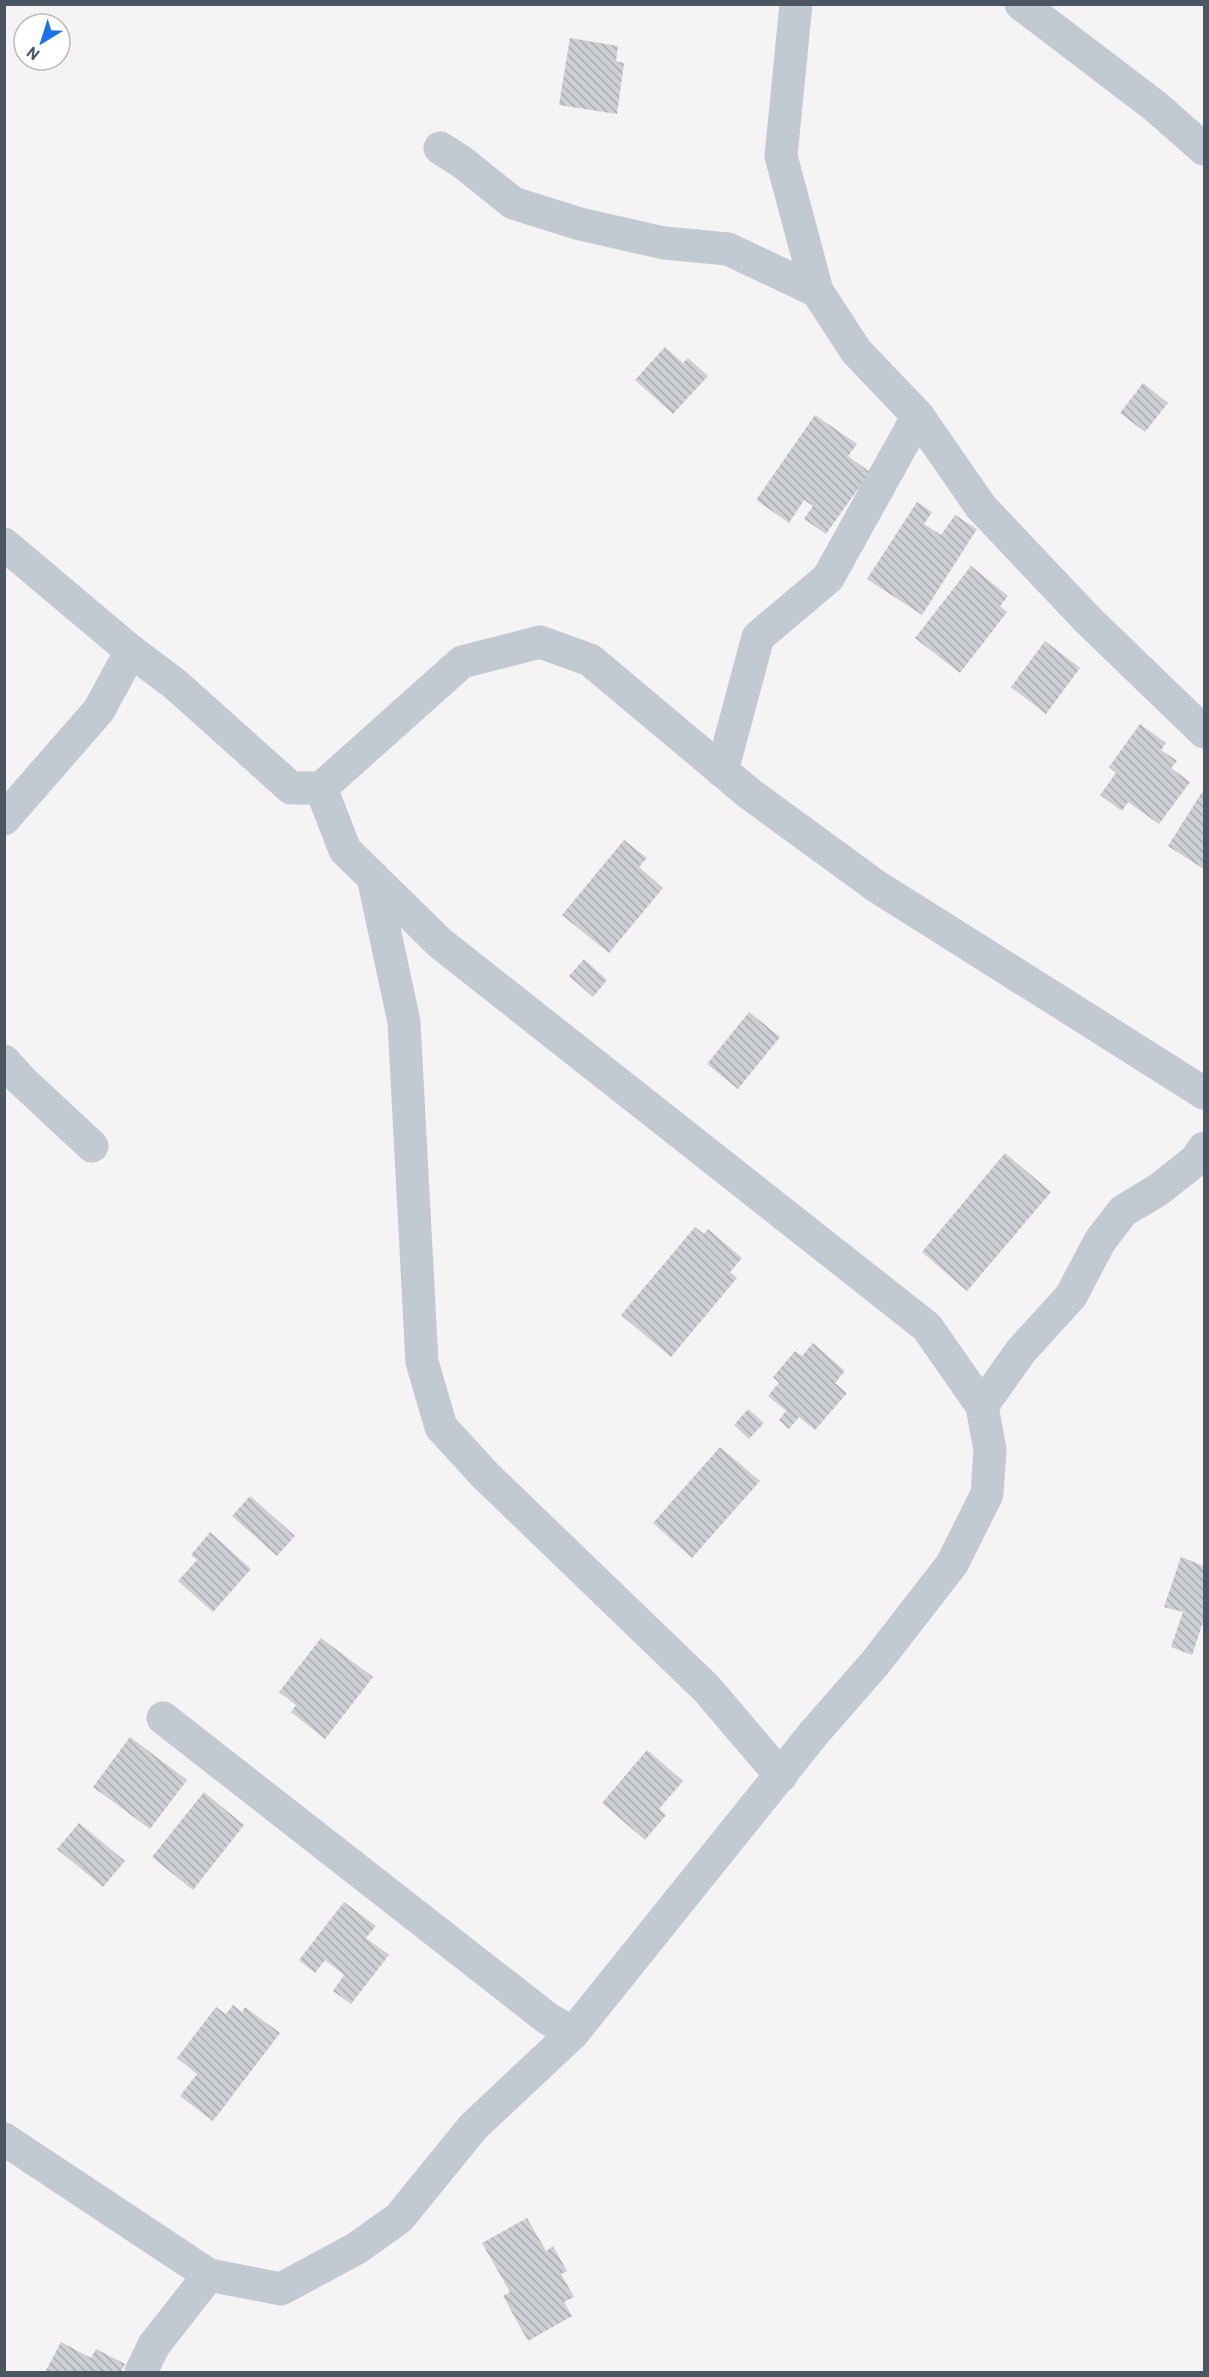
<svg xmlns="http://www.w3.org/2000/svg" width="1209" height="2377" font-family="Barlow,sans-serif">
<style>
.building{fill:url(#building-back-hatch)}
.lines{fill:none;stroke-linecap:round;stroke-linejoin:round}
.street{stroke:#c1cad2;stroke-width:33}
</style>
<defs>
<pattern id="building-back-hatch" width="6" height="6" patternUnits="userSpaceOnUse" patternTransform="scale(1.5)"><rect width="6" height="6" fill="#cdcfd5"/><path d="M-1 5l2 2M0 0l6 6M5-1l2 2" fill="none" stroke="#a8abb0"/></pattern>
</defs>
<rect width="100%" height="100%" fill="#f5f3f3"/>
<g class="building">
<path d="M 570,38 L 618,46 L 616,61 L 624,63 L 617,114 L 559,105 Z"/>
<path d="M 665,347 L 683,363 L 688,358 L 708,376 L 673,414 L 635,380 Z"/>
<path d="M 1143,383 L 1168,403 L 1145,432 L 1120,413 Z"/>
<path d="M 815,415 L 857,444 L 848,456 L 870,472 L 826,534 L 804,519 L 813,506 L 804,500 L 789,523 L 756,500 Z"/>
<path d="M 917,502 L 932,512 L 924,524 L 941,535 L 955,515 L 977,529 L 922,615 L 867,579 Z"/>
<path d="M 971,566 L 1008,596 L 1000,606 L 1007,612 L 960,673 L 915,638 Z"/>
<path d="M 1045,641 L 1080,668 L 1046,714 L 1011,687 Z"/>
<path d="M 1140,724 L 1166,743 L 1161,750 L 1177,761 L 1171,768 L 1190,782 L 1159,824 L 1128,802 L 1122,811 L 1100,795 L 1116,773 L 1109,767 Z"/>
<path d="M 1204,789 L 1204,869 L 1168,846 Z"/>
<path d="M 624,840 L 647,858 L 639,867 L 663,888 L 609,953 L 562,915 Z"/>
<path d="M 584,959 L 607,980 L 593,997 L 569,976 Z"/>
<path d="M 749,1012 L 780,1037 L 738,1089 L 707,1064 Z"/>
<path d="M 1005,1153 L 1051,1192 L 967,1291 L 922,1252 Z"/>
<path d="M 695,1227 L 704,1234 L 708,1229 L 742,1258 L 730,1272 L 737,1278 L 671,1357 L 621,1315 Z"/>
<path d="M 813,1343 L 845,1371 L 835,1383 L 847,1393 L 815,1430 L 799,1417 L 789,1429 L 779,1420 L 786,1411 L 768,1396 L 779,1383 L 773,1377 L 795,1351 L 802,1356 Z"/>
<path d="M 748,1409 L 764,1423 L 749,1439 L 734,1425 Z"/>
<path d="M 720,1447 L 760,1481 L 692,1558 L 653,1523 Z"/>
<path d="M 250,1496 L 295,1536 L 277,1556 L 232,1516 Z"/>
<path d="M 210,1532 L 251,1569 L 213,1612 L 178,1581 L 197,1560 L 191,1555 Z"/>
<path d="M 1181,1557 L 1204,1566 L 1204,1619 L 1192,1655 L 1171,1647 L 1183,1612 L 1164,1607 Z"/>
<path d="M 321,1638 L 373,1677 L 325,1739 L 291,1712 L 296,1705 L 279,1692 Z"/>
<path d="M 130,1737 L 187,1780 L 150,1829 L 93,1787 Z"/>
<path d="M 647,1750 L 683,1781 L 659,1809 L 666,1815 L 645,1840 L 602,1803 Z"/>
<path d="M 204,1792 L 244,1825 L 193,1890 L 152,1857 Z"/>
<path d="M 79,1823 L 125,1861 L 103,1887 L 57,1849 Z"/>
<path d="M 344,1902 L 376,1926 L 366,1938 L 389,1955 L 351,2004 L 333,1991 L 344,1975 L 325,1960 L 315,1973 L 299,1960 Z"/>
<path d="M 233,2005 L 242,2012 L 245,2007 L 280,2033 L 213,2121 L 180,2096 L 197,2074 L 177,2058 L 216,2007 L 226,2014 Z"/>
<path d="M 527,2218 L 546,2251 L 553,2246 L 567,2271 L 561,2274 L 574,2297 L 564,2302 L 572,2316 L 528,2341 L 503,2296 L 510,2292 L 482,2243 Z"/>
<path d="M 61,2342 L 91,2358 L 96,2349 L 125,2364 L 121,2372 L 45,2372 Z"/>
</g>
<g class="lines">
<g class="street">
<path d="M 796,4 L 781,156 L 817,291"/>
<path d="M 1021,4 L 1155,106 L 1204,149"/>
<path d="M 440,148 L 462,162 L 513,203 L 580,224 L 664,243 L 728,249 L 817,291 L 856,351 L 918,416 L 981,507 L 1089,621 L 1204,732"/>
<path d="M 4,544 L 131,651 L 175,684 L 291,788 L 321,788 L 462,662 L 540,642 L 590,660 L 750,794 L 876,886 L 1204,1093"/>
<path d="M 722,771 L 758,637 L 828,578 L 918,416"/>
<path d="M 321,788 L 345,850 L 440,943 L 927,1327 L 982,1406"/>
<path d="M 4,819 L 99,710 L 131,651"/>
<path d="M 373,877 L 404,1022 L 422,1362 L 441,1427 L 485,1475 L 707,1689 L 781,1776"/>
<path d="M 4,1061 L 21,1080 L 92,1146"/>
<path d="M 163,1718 L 547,2018 L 573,2033"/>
<path d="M 4,2139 L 209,2275"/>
<path d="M 141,2372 L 154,2345 L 209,2275 L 281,2289 L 357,2248 L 399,2218 L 473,2127 L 573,2033 L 814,1733 L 876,1662 L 952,1564 L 987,1494 L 990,1450 L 982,1406 L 1021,1351 L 1071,1296 L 1100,1241 L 1123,1211 L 1158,1190 L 1196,1160 L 1204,1148"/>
</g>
</g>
<rect width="1209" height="2377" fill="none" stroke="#4a5661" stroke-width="12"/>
<g transform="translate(42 42) rotate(218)"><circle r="28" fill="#ffffff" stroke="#b7bbc0" stroke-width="1.5"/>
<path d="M0-4.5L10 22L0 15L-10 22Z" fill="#1a73e8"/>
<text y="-9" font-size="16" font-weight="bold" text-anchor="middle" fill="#4a5661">N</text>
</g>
</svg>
